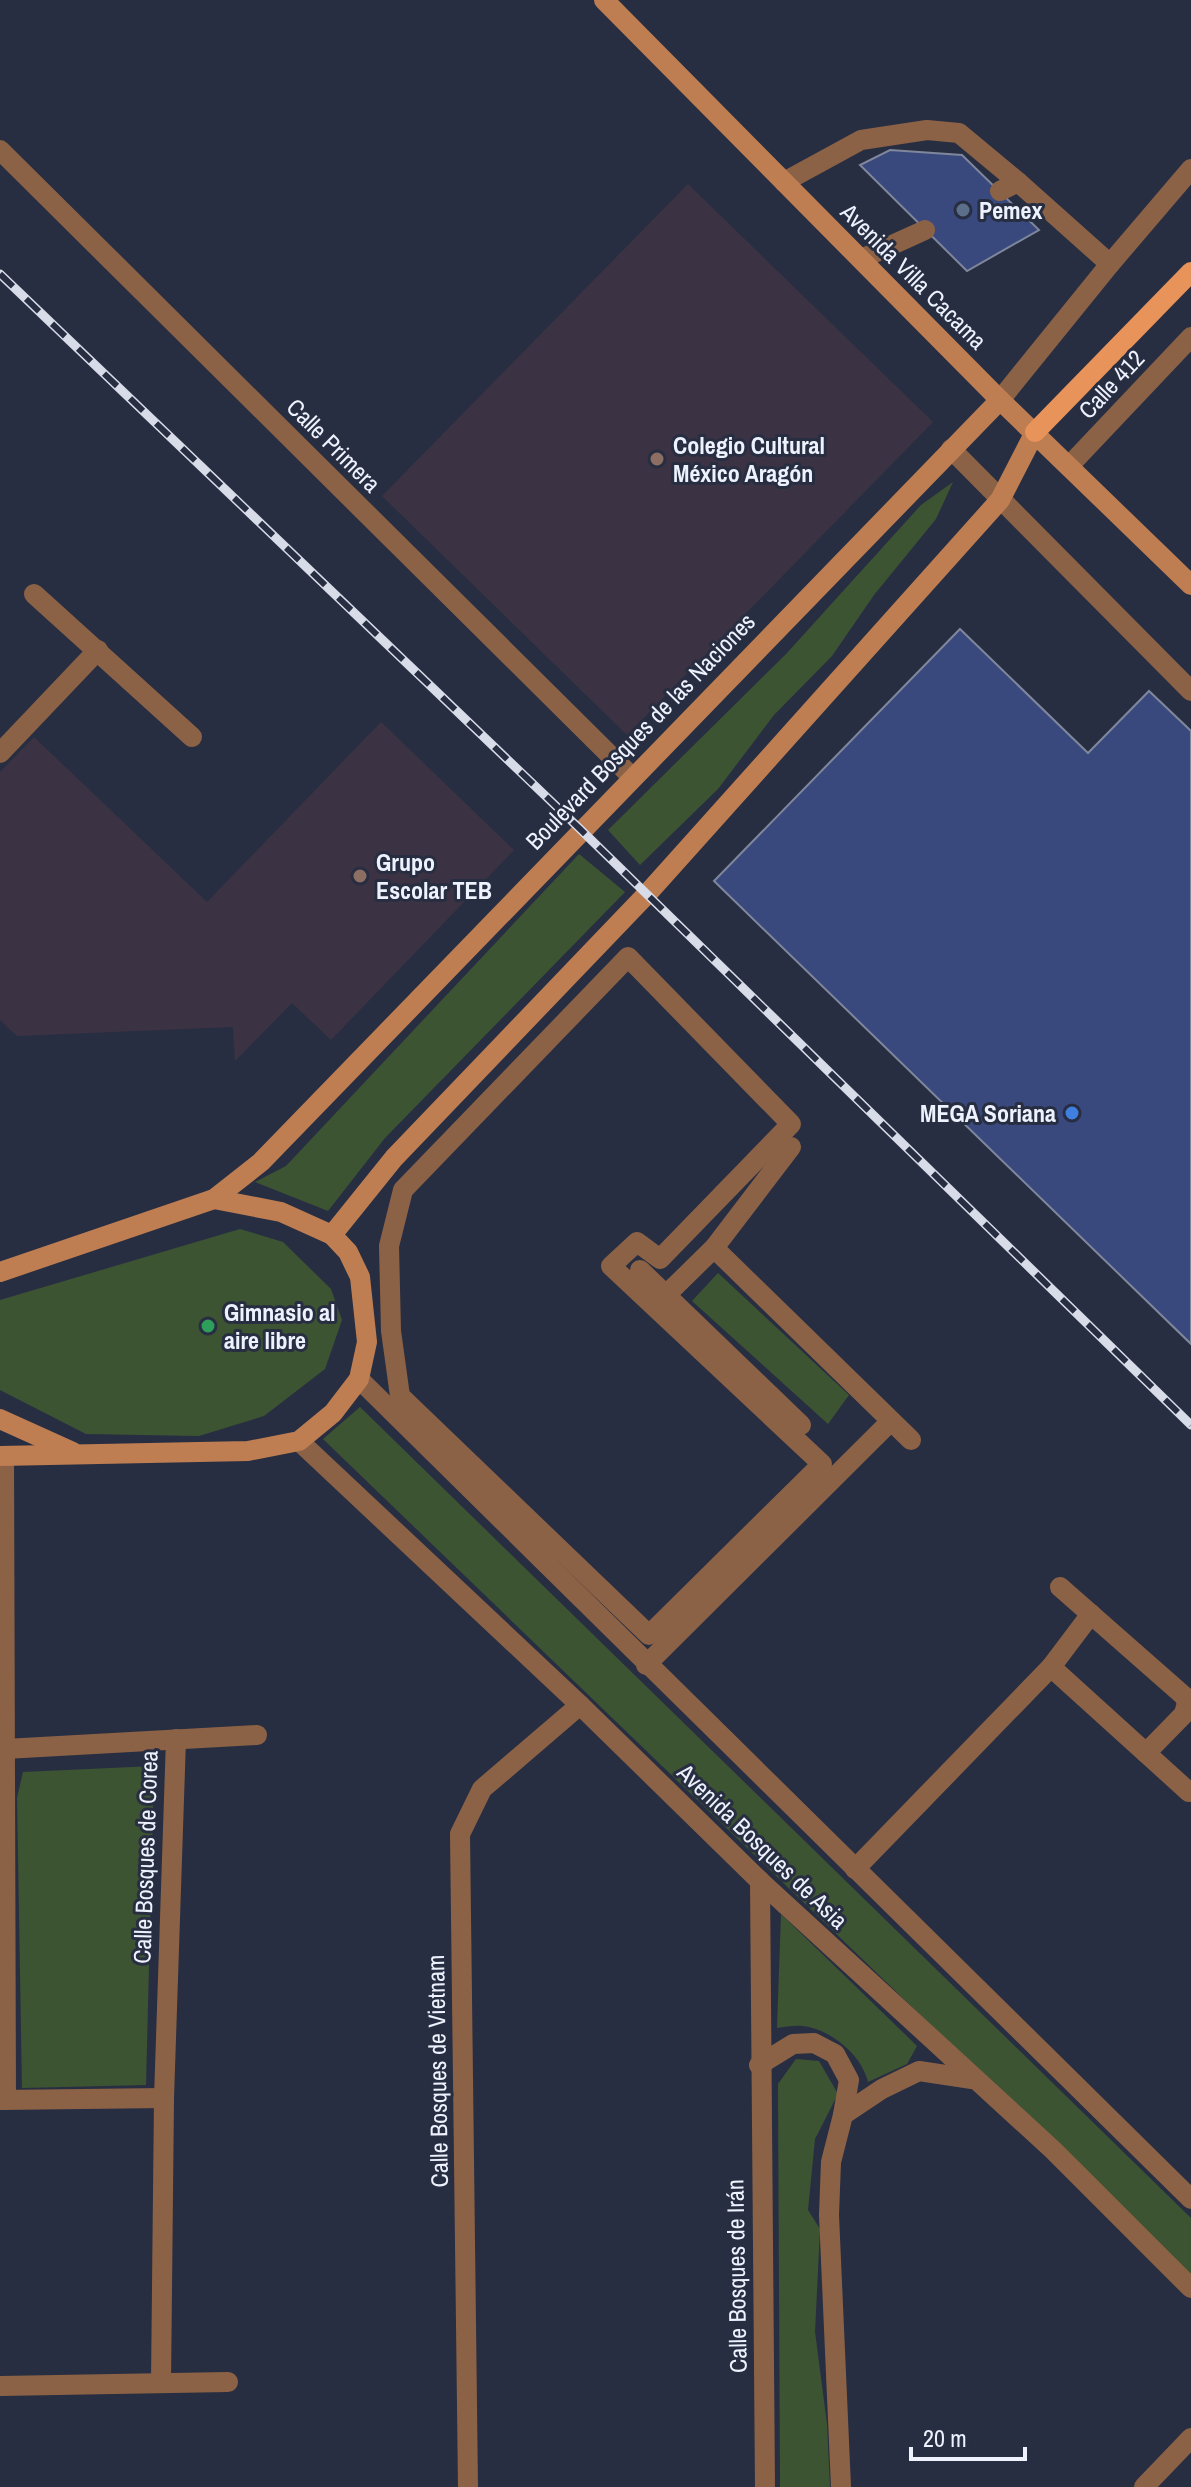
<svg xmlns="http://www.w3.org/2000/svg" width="1191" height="2487" font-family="'Archivo Narrow',sans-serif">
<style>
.education{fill:#3b3343}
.green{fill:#3d5433}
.building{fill:#3a497d;stroke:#7f879c;stroke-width:2}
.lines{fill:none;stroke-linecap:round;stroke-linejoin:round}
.lane{stroke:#8c6247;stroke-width:20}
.street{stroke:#8c6247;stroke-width:20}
.secondary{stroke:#bf7e52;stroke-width:20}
.primary{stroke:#e79359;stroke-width:20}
.rail-casing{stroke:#d8dce9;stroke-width:9}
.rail{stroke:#282e41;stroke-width:6;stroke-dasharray:18;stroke-linecap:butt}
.service-dot{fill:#5c6f8a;stroke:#282e41;stroke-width:3}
.education-dot{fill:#8d6e63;stroke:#282e41;stroke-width:3}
.shop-dot{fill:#3f7fe0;stroke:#282e41;stroke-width:3}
.leisure-dot{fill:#2e9e5b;stroke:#282e41;stroke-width:3}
.labels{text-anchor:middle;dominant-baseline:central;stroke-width:6;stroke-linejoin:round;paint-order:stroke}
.poi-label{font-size:24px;font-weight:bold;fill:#eef2fe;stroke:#282e41;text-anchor:start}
.street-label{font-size:24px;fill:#eef2fe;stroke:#282e41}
</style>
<rect width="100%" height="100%" fill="#282e41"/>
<g class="education">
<path d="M 688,184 L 933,422 L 627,735 L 382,496 Z"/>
<path d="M 381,722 L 514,850 L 331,1040 L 292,1003 L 235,1061 L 233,1027 L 17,1036 L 0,1020 L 0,772 L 34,737 L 207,902 Z"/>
</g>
<g class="green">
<path d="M 953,482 L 936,519 L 874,595 L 832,656 L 774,715 L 718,789 L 640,865 L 608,830 L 787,653 L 921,505 Z"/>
<path d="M 579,854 L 625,892 L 385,1138 L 328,1211 L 255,1182 L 286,1166 Z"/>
<path d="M 240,1229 L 283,1242 L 331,1289 L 342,1320 L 325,1369 L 264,1416 L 199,1436 L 86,1434 L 0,1390 L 0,1300 Z"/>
<path d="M 718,1273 L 849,1395 L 828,1424 L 692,1301 Z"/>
<path d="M 360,1407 L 1191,2218 L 1191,2276 L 323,1439 Z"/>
<path d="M 154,1766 L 146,2085 L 22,2088 L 17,1798 L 23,1772 Z"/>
<path d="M 781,1914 L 917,2046 L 907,2064 L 868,2082 C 862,2055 830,2029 803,2026 C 794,2025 785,2027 777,2028 Z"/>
<path d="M 796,2059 L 819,2061 L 838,2094 L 815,2139 L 808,2210 L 820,2229 L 815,2332 L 827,2424 L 830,2487 L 780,2487 L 778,2084 Z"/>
</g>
<g class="building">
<path d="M 890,150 L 962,155 L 1039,230 L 967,271 L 860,165 Z"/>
<path d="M 960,629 L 1088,753 L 1149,691 L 1191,731 L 1191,1344 L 714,881 Z"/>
</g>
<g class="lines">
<g class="lane">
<path d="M 784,182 L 861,140 L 927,130 L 959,133 L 1018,182"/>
<path d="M 861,259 L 925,230"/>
<path d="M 1110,264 L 1191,169"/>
<path d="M 1000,400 L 1110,264 L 1018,182 L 1000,191"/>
<path d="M 951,449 L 1191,691"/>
</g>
<g class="street">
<path d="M 0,150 L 631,776"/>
<path d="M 1069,466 L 1191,337"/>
<path d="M 34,594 L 192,737"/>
<path d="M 0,753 L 98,650"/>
<path d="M 628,957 L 791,1124 L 660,1259 L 637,1242 L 611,1266 L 822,1464 L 649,1635 L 400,1396 L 391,1331 L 389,1246 L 403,1190 Z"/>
<path d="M 714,1248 L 911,1440"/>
<path d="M 640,1270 L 801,1425"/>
<path d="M 666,1295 L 714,1248 L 791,1147"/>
<path d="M 359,1379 L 1191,2199"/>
<path d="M 299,1441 L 580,1705 L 760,1881 L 1053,2150 L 1191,2288"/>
<path d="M 4,1456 L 6,2100"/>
<path d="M 1060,1587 L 1184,1696 L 1187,1703 L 1184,1714 L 1146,1753"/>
<path d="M 646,1665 L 891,1421"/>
<path d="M 1051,1667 L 1189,1792"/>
<path d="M 5,1749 L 257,1735"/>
<path d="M 855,1869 L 1051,1667 L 1091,1614"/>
<path d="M 760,1881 L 765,2487"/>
<path d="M 759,2065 L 793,2044 L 814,2043 L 835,2054 L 849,2080 L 843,2115"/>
<path d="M 0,2100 L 164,2098"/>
<path d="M 161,2383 L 164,2098 L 176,1739"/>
<path d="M 0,2386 L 228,2382"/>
<path d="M 468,2487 L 460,1834 L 482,1789 L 580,1705"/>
<path d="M 841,2487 L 829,2215 L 831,2162 L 843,2115 L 882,2089 L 919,2071 L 972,2079"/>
<path d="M 1144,2487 L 1191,2438"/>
</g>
<g class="secondary">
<path d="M 604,0 L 1000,400 L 1191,585"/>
<path d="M 332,1235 L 394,1158 L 647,894 L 1000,500 L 1035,432"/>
<path d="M 0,1272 L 214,1199 L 261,1162 L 1000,400"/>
<path d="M 0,1419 L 73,1452"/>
<path d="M 0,1456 L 248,1451 L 299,1441 L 333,1413 L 359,1379 L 367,1342 L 360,1277 L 348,1252 L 332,1235 L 281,1212 L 214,1199"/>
</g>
<path class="primary" d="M 1035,432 L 1191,272"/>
<defs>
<path id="rail" d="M 0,274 L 580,829 L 1191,1425"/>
</defs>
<use href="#rail" class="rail-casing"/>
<use href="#rail" class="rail"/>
</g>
<circle class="service-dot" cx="963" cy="210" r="8"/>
<g class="education-dot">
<circle cx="657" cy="459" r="8"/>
<circle cx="360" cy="876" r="8"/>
</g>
<circle class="shop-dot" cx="1072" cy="1113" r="8"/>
<circle class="leisure-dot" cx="208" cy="1326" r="8"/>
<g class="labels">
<g class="poi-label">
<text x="979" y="210">Pemex</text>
<text x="673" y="445">Colegio Cultural<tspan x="673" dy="28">México Aragón</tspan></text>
<text x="376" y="862">Grupo<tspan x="376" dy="28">Escolar TEB</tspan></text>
<text x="1056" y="1113" text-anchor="end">MEGA Soriana</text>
<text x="224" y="1312">Gimnasio al<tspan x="224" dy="28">aire libre</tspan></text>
</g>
<g class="street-label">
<text transform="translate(914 276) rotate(45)">Avenida Villa Cacama</text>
<text transform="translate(1111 384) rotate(-47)">Calle 412</text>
<text transform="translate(334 445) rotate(45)">Calle Primera</text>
<text transform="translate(640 731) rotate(-46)">Boulevard Bosques de las Naciones</text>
<text transform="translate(763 1846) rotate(44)">Avenida Bosques de Asia</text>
<text transform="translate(145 1857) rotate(-88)">Calle Bosques de Corea</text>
<text transform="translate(437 2071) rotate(-91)">Calle Bosques de Vietnam</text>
<text transform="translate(736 2276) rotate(-91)">Calle Bosques de Irán</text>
</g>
</g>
<path d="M911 2447v12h114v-12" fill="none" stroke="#eef2fe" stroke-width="4"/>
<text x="923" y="2447" font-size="24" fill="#eef2fe" stroke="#282e41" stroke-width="6" paint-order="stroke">20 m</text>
</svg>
